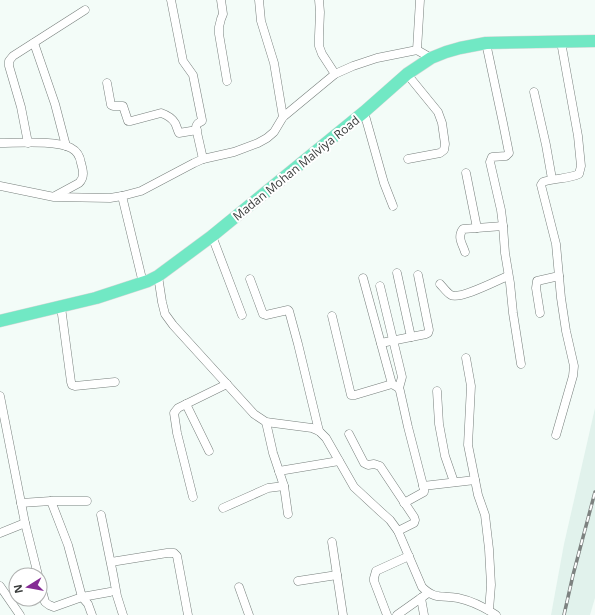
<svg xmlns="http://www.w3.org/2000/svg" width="595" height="615" font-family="'Open Sans',sans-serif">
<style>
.built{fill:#e1f2ec}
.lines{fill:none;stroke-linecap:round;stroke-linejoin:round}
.minor-casing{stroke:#777f7c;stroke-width:9}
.highway-casing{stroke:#d7d8d8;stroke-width:13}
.minor{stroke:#fff;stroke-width:8}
.highway{stroke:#71e8c4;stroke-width:12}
.rail-casing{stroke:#7d8280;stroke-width:3.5}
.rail{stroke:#fff;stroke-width:2;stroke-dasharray:6;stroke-linecap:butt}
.labels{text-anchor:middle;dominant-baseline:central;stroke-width:4;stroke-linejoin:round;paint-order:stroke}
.street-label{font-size:12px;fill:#383b3a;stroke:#fff}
</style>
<rect width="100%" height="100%" fill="#f3fcf8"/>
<path class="built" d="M 595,408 L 595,598 L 590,615 L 551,615 L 564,544 Z"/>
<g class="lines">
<defs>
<g id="minor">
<path d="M 171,0 L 183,61 L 193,75 L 202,120 L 202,121 C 199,123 196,123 196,128 L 203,159"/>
<path d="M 221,0 L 223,14 L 221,19 L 219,27 L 219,34 L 227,81"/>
<path d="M 259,0 L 261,21 L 274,63 L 283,117"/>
<path d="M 319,0 L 320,12 L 319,36 L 319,46 L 322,54 L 335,74"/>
<path d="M 34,43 L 55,104 L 66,146"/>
<path d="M 486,43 L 503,123 L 509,153 L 506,156 L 492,157 L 490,162 L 501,210 L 503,226 L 505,253 L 510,283 L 513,313 L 521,364"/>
<path d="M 417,50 L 420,0"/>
<path d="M 407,74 L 438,112 L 442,123 L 445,144 L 444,150 L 440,153 L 408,159"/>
<path d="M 107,83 L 111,105 L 113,106 L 123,106 L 128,121 L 131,121 L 161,113 C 167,115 172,118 175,123 C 177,127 177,129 179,133 L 197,130"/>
<path d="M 534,92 L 546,145 L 552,179"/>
<path d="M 364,112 L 384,183 L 393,206"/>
<path d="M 0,143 C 18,143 57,140 71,148 C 77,151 80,156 81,163 C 83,170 85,177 79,183 L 55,196"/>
<path d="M 28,143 L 21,107 L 9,66 L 9,61 L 13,56 L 85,10"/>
<path d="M 466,173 L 477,228"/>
<path d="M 0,186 L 54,197 L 110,198 L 122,196 L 141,191 L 194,163 L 203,159 L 234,152 L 258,143 L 267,138 L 274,132 L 283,117 L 335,74 L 353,66 L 377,58 L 417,50 L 431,58"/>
<path d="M 122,196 L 143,283"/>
<path d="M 212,236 L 242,315"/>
<path d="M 465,252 C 462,243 457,237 463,229 L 503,226"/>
<path d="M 397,273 L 411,337"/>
<path d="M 158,276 L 162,302 L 165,314 L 173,325 L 254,414 L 266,422 L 312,428 L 319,431 L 326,438 L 354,487 L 381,512 L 390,520 L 398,531 L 422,587 C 435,600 442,595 458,598 C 472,601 484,607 496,615"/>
<path d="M 363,278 L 392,384 L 399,388 L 400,391 L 408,427 L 424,489 L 424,492 L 404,503"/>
<path d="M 250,279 L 263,314 L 266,315 L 288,310 L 289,311 L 298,344 L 319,431"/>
<path d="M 440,284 C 443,287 447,293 451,295 C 460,300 498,280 508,276"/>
<path d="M 380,286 L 402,377 L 399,388"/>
<path d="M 61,307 L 71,382 L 72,385 L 75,386 L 115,382"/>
<path d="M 540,313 L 536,288 L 537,281 L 559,276"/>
<path d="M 332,316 L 351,395 L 355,395 L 392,384"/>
<path d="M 381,343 L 426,334 L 428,333 L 429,330 L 418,275"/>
<path d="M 437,391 L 439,424 L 445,456 L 454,482"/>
<path d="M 0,396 L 25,523 L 38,575"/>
<path d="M 186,404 L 209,451"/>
<path d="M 266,422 L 273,453 L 284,486 L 288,514"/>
<path d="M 349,434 L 364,463 L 368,465 L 374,464 L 380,466 L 414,517 L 415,520 L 414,523 L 398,531"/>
<path d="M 556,435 L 573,376 L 574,366 L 566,331 L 561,298 L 556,244 L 541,185 L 543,182 C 555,178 568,179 579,174 L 581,166 L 578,136 L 561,42"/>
<path d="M 279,471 L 339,461"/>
<path d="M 475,480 L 478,495 L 485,515 L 489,549 L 491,585 L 489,610"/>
<path d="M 423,486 L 475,480 L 468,445 L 471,386 L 466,358"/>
<path d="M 193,497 L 177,433 L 174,413 L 178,408 L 227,384"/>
<path d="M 51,501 L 68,545 L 82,597 L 110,592"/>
<path d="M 21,503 L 51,501 L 87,501"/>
<path d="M 223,508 L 268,488 L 284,486"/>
<path d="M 101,515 L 113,574 L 117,596 L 123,615"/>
<path d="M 0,533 L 25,523"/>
<path d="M 332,542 L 343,615"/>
<path d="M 111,562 L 167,553 L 174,553 L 177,556 L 188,615"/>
<path d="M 298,581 L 337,575"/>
<path d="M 40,583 L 45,602 L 49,605 L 54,607 L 82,597 L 88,604 L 92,615"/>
<path d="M 0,586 L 20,615"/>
<path d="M 239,587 L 249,615"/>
<path d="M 421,598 L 424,615"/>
<path d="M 387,615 L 374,581 L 374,578 L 376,571 L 409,556"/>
<path d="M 397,615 L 428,593"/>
</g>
<path id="highway" d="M 0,321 L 96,298 L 148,281 L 158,276 L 212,236 L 364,112 L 407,74 L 431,58 L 446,52 L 460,48 L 486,43 L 595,41"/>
</defs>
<use href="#minor" class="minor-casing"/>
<use href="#highway" class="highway-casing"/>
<use href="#minor" class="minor"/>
<use href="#highway" class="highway"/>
<defs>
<path id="rail" d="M 564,615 L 573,575 L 595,492"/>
</defs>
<use href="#rail" class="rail-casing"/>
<use href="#rail" class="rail"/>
</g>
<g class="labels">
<g class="street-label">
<text transform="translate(296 168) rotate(-39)">Madan Mohan Malviya Road</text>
</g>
</g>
<g transform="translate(28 587) rotate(259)"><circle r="19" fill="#ffffff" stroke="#afb1b0"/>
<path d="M0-3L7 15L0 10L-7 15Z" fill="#852a95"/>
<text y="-6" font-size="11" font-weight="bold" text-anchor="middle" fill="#383b3a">N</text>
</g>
</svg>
